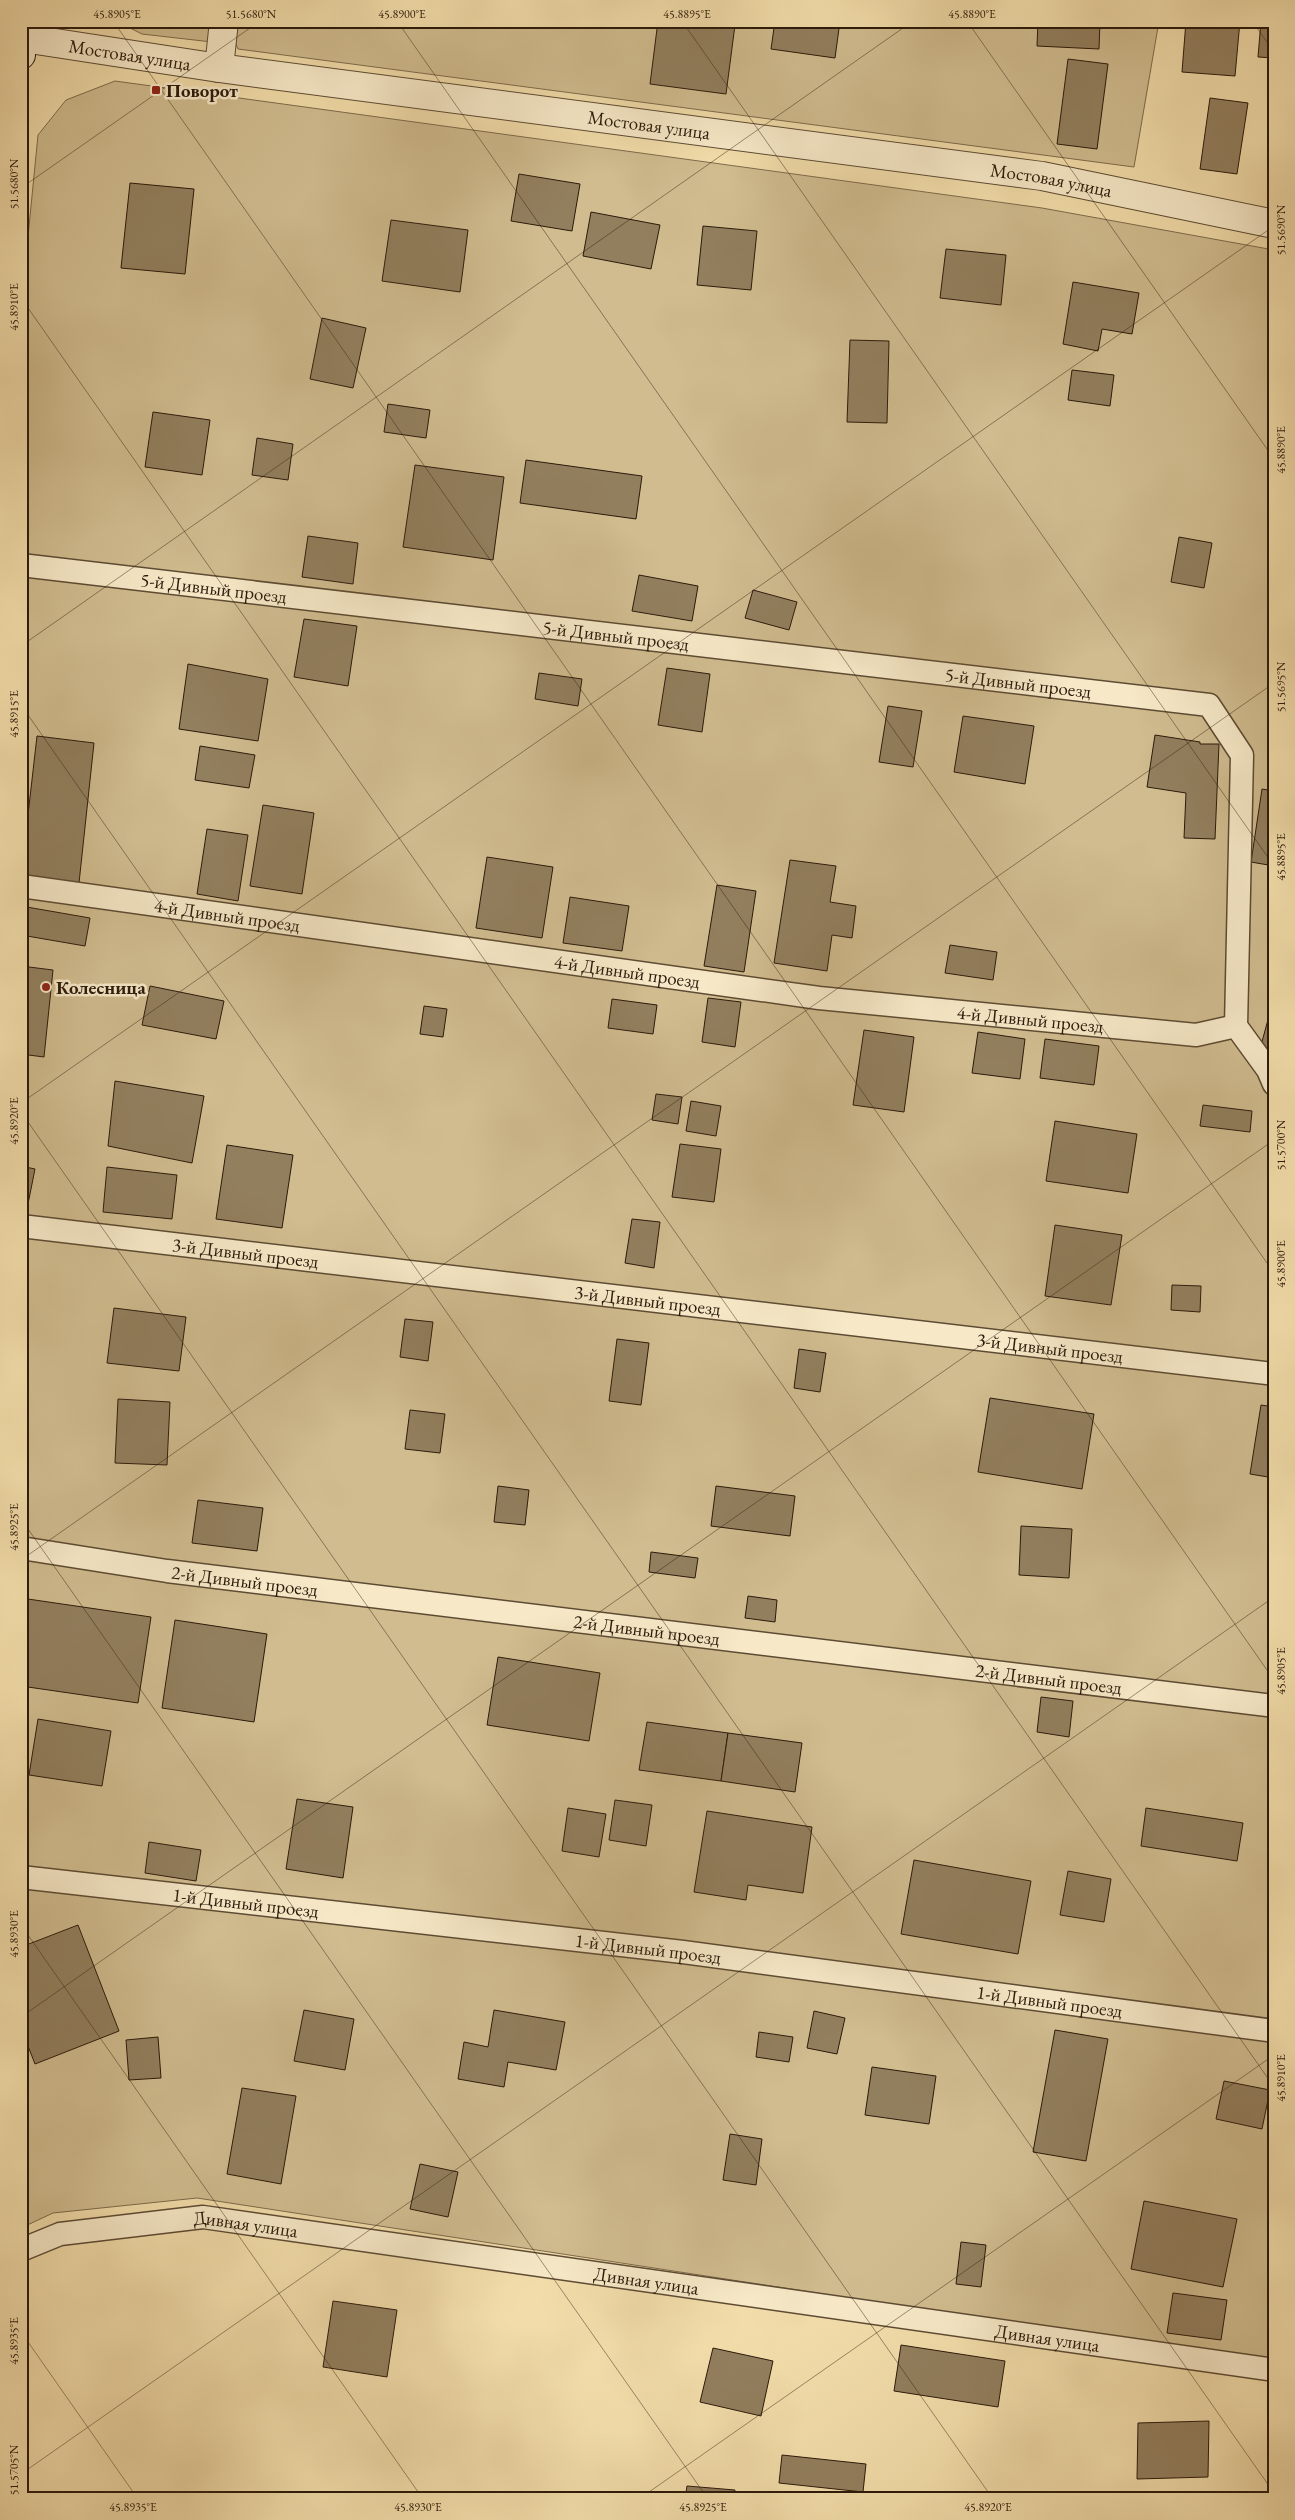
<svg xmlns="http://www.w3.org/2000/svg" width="1295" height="2520" font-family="'EB Garamond',serif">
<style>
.green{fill:#d0bc8f;stroke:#7e6b4d}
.building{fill:#927f5e;stroke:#2b1a0b}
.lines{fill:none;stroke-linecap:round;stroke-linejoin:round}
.service-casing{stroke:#5d4b33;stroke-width:25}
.minor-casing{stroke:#5d4b33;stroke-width:30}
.tertiary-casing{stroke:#5d4b33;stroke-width:30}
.secondary-casing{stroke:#2b1a0b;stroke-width:30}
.service{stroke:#f7e9c8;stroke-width:22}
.minor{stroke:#f7e9c8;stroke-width:28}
.tertiary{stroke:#f7e9c8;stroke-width:28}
.secondary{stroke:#f7e9c8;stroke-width:28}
.ticks{fill:none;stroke:#2b1a0b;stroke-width:1;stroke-opacity:0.45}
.poi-dot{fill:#8f2418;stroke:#f7e9c8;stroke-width:2}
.labels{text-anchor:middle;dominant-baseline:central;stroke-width:5;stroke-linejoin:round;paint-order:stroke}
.street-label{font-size:19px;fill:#2b1a0b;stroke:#f7e9c8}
.poi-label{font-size:19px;font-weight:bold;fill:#2b1a0b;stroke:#f7e9c8;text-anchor:start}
.neatline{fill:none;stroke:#2b1a0b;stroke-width:2}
.ticks-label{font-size:12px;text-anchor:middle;fill:#2b1a0b}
</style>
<rect width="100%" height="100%" fill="#f2ddaa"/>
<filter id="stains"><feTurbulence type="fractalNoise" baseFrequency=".004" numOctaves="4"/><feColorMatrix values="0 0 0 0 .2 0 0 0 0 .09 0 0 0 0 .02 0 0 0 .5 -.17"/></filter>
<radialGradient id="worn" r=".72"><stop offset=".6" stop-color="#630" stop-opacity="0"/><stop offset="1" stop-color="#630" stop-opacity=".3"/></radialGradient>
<g class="green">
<path d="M 116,21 L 214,21 L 212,42 L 142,34 Z"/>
<path d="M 233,21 L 1159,21 L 1134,167 L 238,49 L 232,35 Z"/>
<path d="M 115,81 L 1042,208 L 1274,250 L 1274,2363 L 197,2198 L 53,2213 L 21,2228 L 21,308 L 38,135 L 66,100 Z"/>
</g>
<g class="building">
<path d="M 658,21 L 701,21 L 735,25 L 726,94 L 650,84 Z"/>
<path d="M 775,21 L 840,21 L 835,58 L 771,49 Z"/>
<path d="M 1038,21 L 1100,21 L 1099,49 L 1037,46 Z"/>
<path d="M 1186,21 L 1240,21 L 1235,76 L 1182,72 Z"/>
<path d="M 1261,21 L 1274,21 L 1274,58 L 1258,57 Z"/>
<path d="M 1068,59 L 1108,64 L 1097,149 L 1057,144 Z"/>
<path d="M 1210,98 L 1248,103 L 1237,174 L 1200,169 Z"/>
<path d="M 519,174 L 580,184 L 572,231 L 511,221 Z"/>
<path d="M 130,183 L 194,189 L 185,274 L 121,268 Z"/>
<path d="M 591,212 L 660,225 L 651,269 L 583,256 Z"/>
<path d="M 391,220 L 468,230 L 460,292 L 382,281 Z"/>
<path d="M 703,226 L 757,231 L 751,290 L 697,285 Z"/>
<path d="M 946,249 L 1006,255 L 1001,305 L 940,298 Z"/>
<path d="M 1073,282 L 1139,293 L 1132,334 L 1102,329 L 1098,351 L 1063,344 Z"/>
<path d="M 322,318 L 366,328 L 353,388 L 310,379 Z"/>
<path d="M 850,340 L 889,341 L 887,423 L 847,422 Z"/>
<path d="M 1072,370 L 1114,375 L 1110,406 L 1068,400 Z"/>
<path d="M 388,404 L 430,410 L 426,438 L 384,432 Z"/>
<path d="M 153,412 L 210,420 L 202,475 L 145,467 Z"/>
<path d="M 257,438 L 293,444 L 288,480 L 252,475 Z"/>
<path d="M 526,460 L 642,476 L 636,519 L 520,503 Z"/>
<path d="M 415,465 L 504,477 L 493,560 L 403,547 Z"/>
<path d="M 308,536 L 358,543 L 353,584 L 302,577 Z"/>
<path d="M 1179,537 L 1212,543 L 1204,588 L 1171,582 Z"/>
<path d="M 639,575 L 698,586 L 692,621 L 632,611 Z"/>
<path d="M 753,590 L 797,602 L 789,630 L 745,618 Z"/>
<path d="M 304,619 L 357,626 L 348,686 L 294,677 Z"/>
<path d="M 188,664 L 268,679 L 258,741 L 179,729 Z"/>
<path d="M 667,668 L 710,674 L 702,732 L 658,725 Z"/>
<path d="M 539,673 L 582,679 L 578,706 L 535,699 Z"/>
<path d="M 888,706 L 922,711 L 913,767 L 879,762 Z"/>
<path d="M 963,716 L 1034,726 L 1025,784 L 954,772 Z"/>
<path d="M 1155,735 L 1200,742 L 1200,744 L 1219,744 L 1215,839 L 1184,838 L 1186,793 L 1147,787 Z"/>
<path d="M 37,736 L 94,743 L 79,883 L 21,876 Z"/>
<path d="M 200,746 L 255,755 L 249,788 L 195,780 Z"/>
<path d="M 1262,789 L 1274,791 L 1274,866 L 1251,862 Z"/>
<path d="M 263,805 L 314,813 L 302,894 L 250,886 Z"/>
<path d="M 207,829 L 248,835 L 238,901 L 197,894 Z"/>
<path d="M 487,857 L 553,867 L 542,938 L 476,928 Z"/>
<path d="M 790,860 L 836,866 L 830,902 L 856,906 L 852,938 L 832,935 L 827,971 L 774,963 Z"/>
<path d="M 717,885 L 756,891 L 744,972 L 704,966 Z"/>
<path d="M 570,897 L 629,906 L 622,951 L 563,943 Z"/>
<path d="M 21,906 L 90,918 L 85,946 L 21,935 Z"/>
<path d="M 950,945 L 997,952 L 993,980 L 945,973 Z"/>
<path d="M 21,966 L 53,970 L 44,1057 L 21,1054 Z"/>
<path d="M 150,986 L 224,1001 L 216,1039 L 142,1025 Z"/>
<path d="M 708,998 L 741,1002 L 735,1047 L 702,1042 Z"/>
<path d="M 612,999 L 657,1005 L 653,1034 L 608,1028 Z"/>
<path d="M 1272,1005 L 1274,1005 L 1274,1053 L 1260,1049 Z"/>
<path d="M 424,1006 L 447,1009 L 443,1037 L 420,1034 Z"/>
<path d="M 864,1030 L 914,1037 L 904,1112 L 853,1105 Z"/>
<path d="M 978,1032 L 1025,1039 L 1020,1079 L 972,1073 Z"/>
<path d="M 1045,1039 L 1099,1046 L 1094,1085 L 1040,1078 Z"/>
<path d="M 115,1081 L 204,1096 L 192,1163 L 108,1146 Z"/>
<path d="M 656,1094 L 682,1097 L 678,1124 L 652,1120 Z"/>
<path d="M 691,1101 L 721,1106 L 716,1136 L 686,1131 Z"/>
<path d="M 1203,1105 L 1252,1111 L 1250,1132 L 1200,1126 Z"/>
<path d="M 1055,1121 L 1137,1134 L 1128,1193 L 1046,1181 Z"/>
<path d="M 680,1144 L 721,1149 L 714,1202 L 672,1197 Z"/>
<path d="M 227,1145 L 293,1155 L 282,1228 L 216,1219 Z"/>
<path d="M 21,1166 L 35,1169 L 28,1204 L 21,1203 Z"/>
<path d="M 107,1167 L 177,1175 L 172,1219 L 103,1212 Z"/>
<path d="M 632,1219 L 660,1222 L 654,1268 L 625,1263 Z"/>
<path d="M 1055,1225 L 1122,1235 L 1111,1305 L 1045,1296 Z"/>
<path d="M 1172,1285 L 1201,1286 L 1200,1312 L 1171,1310 Z"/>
<path d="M 114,1308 L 186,1317 L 179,1371 L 107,1363 Z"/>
<path d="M 405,1319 L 433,1322 L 428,1361 L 400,1357 Z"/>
<path d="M 617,1339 L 649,1343 L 641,1405 L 609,1401 Z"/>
<path d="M 799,1349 L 826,1353 L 820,1392 L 794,1388 Z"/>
<path d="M 990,1398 L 1094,1414 L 1082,1489 L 978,1472 Z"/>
<path d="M 118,1399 L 170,1402 L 167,1465 L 115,1463 Z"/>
<path d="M 1261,1405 L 1274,1407 L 1274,1478 L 1250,1474 Z"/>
<path d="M 410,1410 L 445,1414 L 440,1453 L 405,1449 Z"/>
<path d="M 498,1486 L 529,1490 L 525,1525 L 494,1522 Z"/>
<path d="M 716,1486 L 795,1496 L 790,1536 L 711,1526 Z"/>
<path d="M 198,1500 L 263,1508 L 257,1551 L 192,1543 Z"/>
<path d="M 1021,1526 L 1072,1529 L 1069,1578 L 1019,1575 Z"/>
<path d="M 651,1552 L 698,1558 L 695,1578 L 649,1572 Z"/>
<path d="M 748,1596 L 777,1600 L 775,1622 L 745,1618 Z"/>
<path d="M 21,1598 L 151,1617 L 138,1703 L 21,1686 Z"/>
<path d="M 175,1620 L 267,1634 L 254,1722 L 162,1708 Z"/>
<path d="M 498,1657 L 600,1673 L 589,1741 L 487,1725 Z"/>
<path d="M 1041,1697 L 1073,1701 L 1069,1737 L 1037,1732 Z"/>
<path d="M 38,1719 L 111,1731 L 102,1786 L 29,1775 Z"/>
<path d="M 647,1722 L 728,1733 L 721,1781 L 639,1770 Z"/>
<path d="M 728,1733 L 802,1743 L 795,1792 L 721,1781 Z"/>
<path d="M 297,1799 L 353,1807 L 343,1878 L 286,1869 Z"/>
<path d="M 615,1800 L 652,1805 L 646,1846 L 609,1840 Z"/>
<path d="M 568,1808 L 606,1814 L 599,1857 L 562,1851 Z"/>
<path d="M 1146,1808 L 1243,1823 L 1237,1861 L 1141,1846 Z"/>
<path d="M 707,1811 L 812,1827 L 803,1893 L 748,1885 L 746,1900 L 694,1892 Z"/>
<path d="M 149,1842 L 201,1850 L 196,1881 L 145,1873 Z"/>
<path d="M 914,1860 L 1031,1881 L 1018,1954 L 901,1934 Z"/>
<path d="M 1068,1871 L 1111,1879 L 1104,1922 L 1060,1915 Z"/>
<path d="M 78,1925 L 119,2031 L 35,2064 L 21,2028 L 21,1947 Z"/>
<path d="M 304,2010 L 354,2019 L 345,2070 L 294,2061 Z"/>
<path d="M 494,2010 L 565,2022 L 556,2070 L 508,2062 L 504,2087 L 458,2079 L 464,2042 L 488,2047 Z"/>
<path d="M 814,2011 L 845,2018 L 837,2054 L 807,2048 Z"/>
<path d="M 1055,2030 L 1108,2039 L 1086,2161 L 1033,2152 Z"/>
<path d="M 759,2032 L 793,2037 L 789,2062 L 756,2057 Z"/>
<path d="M 158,2037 L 161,2078 L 129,2080 L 126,2040 Z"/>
<path d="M 872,2067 L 936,2076 L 929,2124 L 865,2115 Z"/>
<path d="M 1224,2081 L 1270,2090 L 1262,2129 L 1216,2119 Z"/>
<path d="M 242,2088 L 296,2096 L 281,2184 L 227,2174 Z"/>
<path d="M 730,2134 L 762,2139 L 756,2185 L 723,2180 Z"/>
<path d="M 420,2164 L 458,2172 L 448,2217 L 410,2209 Z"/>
<path d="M 1144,2201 L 1237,2219 L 1223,2287 L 1131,2269 Z"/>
<path d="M 961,2242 L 986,2245 L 981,2287 L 956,2284 Z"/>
<path d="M 1173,2293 L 1227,2300 L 1221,2340 L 1167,2333 Z"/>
<path d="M 333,2301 L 397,2310 L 387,2377 L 323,2367 Z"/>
<path d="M 901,2345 L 1005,2361 L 998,2407 L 894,2391 Z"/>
<path d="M 713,2348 L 773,2361 L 761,2416 L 700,2402 Z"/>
<path d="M 1209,2421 L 1208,2477 L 1137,2479 L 1138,2423 Z"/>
<path d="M 782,2455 L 866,2464 L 863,2492 L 779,2483 Z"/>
<path d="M 687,2486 L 735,2490 L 734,2499 L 685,2499 Z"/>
</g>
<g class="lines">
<defs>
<g id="service">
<path id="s1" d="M 21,565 L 1209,705 L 1242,755 L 1236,1026 L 1268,1070 L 1274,1084"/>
<path id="s2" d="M 21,886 L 819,998 L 1196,1035 L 1236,1026"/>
<path id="s3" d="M 21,1226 L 1274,1374"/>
<path id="s4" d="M 21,1548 L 167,1571 L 1274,1706"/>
<path id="s5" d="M 21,1877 L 683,1952 L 1274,2031"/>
<path id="s6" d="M 21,2250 L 60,2234 L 203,2217 L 1274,2370"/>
</g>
<path id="minor" d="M 219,68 L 224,21"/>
<g id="tertiary">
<path id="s7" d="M 23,38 L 219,68 L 1042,176 L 1274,224"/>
</g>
<path id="secondary" d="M 21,24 L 21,55"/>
</defs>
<use href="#service" class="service-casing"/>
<use href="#minor" class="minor-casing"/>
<use href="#tertiary" class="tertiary-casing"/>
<use href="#secondary" class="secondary-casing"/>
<use href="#service" class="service"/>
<use href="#minor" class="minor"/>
<use href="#tertiary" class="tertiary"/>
<use href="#secondary" class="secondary"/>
</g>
<path class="ticks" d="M 113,21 L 1274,1680M 397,21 L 1274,1273M 682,21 L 1274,866M 967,21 L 1274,459M 1252,21 L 1274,52M 21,188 L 260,21M 21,298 L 1274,2087M 21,646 L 913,21M 21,705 L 1274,2493M 21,1103 L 1274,226M 21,1112 L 993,2499M 21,1519 L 708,2499M 21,1560 L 1274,683M 21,1925 L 423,2499M 21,2017 L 1274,1140M 21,2332 L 138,2499M 21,2474 L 1274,1597M 639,2499 L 1274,2055"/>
<g class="poi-dot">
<rect x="151" y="85" width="10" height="10" rx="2.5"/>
<circle cx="46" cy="987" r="5"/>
</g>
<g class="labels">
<g class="street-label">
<text stroke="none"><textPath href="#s7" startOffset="108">Мостовая улица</textPath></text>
<text stroke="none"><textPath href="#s7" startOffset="632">Мостовая улица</textPath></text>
<text stroke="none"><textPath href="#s7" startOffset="1038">Мостовая улица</textPath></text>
<text stroke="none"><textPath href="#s1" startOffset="194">5-й Дивный проезд</textPath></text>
<text stroke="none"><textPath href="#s1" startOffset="599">5-й Дивный проезд</textPath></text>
<text stroke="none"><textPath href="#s1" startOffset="1004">5-й Дивный проезд</textPath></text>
<text stroke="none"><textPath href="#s2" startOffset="208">4-й Дивный проезд</textPath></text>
<text stroke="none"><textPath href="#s2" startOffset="612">4-й Дивный проезд</textPath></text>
<text stroke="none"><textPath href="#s2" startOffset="1018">4-й Дивный проезд</textPath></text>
<text stroke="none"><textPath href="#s3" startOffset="226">3-й Дивный проезд</textPath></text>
<text stroke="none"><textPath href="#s3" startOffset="631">3-й Дивный проезд</textPath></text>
<text stroke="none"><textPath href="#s3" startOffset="1036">3-й Дивный проезд</textPath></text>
<text stroke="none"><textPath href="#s4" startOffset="226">2-й Дивный проезд</textPath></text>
<text stroke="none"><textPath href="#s4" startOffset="631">2-й Дивный проезд</textPath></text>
<text stroke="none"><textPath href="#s4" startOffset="1036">2-й Дивный проезд</textPath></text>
<text stroke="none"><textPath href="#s5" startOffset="226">1-й Дивный проезд</textPath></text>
<text stroke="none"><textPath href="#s5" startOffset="631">1-й Дивный проезд</textPath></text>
<text stroke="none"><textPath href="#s5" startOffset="1036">1-й Дивный проезд</textPath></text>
<text stroke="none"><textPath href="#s6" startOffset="229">Дивная улица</textPath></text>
<text stroke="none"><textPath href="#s6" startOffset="634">Дивная улица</textPath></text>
<text stroke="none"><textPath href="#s6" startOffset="1039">Дивная улица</textPath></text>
</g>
<g class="poi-label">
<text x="166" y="90">Поворот</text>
<text x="56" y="987">Колесница</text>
</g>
</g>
<rect width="1295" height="2520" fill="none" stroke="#f2ddaa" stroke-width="55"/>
<rect x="28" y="28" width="1240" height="2464" class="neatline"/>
<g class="ticks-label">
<text x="117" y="18">45.8905°E</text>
<text x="251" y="18">51.5680°N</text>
<text x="402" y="18">45.8900°E</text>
<text x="687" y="18">45.8895°E</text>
<text x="972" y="18">45.8890°E</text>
<text transform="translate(14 184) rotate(-90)" y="4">51.5680°N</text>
<text transform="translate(1281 230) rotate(-90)" y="4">51.5690°N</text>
<text transform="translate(14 307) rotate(-90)" y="4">45.8910°E</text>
<text transform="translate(1281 450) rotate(-90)" y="4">45.8890°E</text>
<text transform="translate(1281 687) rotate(-90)" y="4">51.5695°N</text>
<text transform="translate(14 714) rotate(-90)" y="4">45.8915°E</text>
<text transform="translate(1281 857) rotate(-90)" y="4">45.8895°E</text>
<text transform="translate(14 1121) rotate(-90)" y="4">45.8920°E</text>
<text transform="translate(1281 1145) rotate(-90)" y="4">51.5700°N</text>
<text transform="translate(1281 1264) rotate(-90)" y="4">45.8900°E</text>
<text transform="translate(14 1527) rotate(-90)" y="4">45.8925°E</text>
<text transform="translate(1281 1671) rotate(-90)" y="4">45.8905°E</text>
<text transform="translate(14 1934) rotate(-90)" y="4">45.8930°E</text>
<text transform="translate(1281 2078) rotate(-90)" y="4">45.8910°E</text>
<text transform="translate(14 2341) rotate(-90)" y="4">45.8935°E</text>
<text transform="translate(14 2470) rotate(-90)" y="4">51.5705°N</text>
<text x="133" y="2511">45.8935°E</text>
<text x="418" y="2511">45.8930°E</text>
<text x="703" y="2511">45.8925°E</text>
<text x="988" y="2511">45.8920°E</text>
</g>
<rect width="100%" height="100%" filter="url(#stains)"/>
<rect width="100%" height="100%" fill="url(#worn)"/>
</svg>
